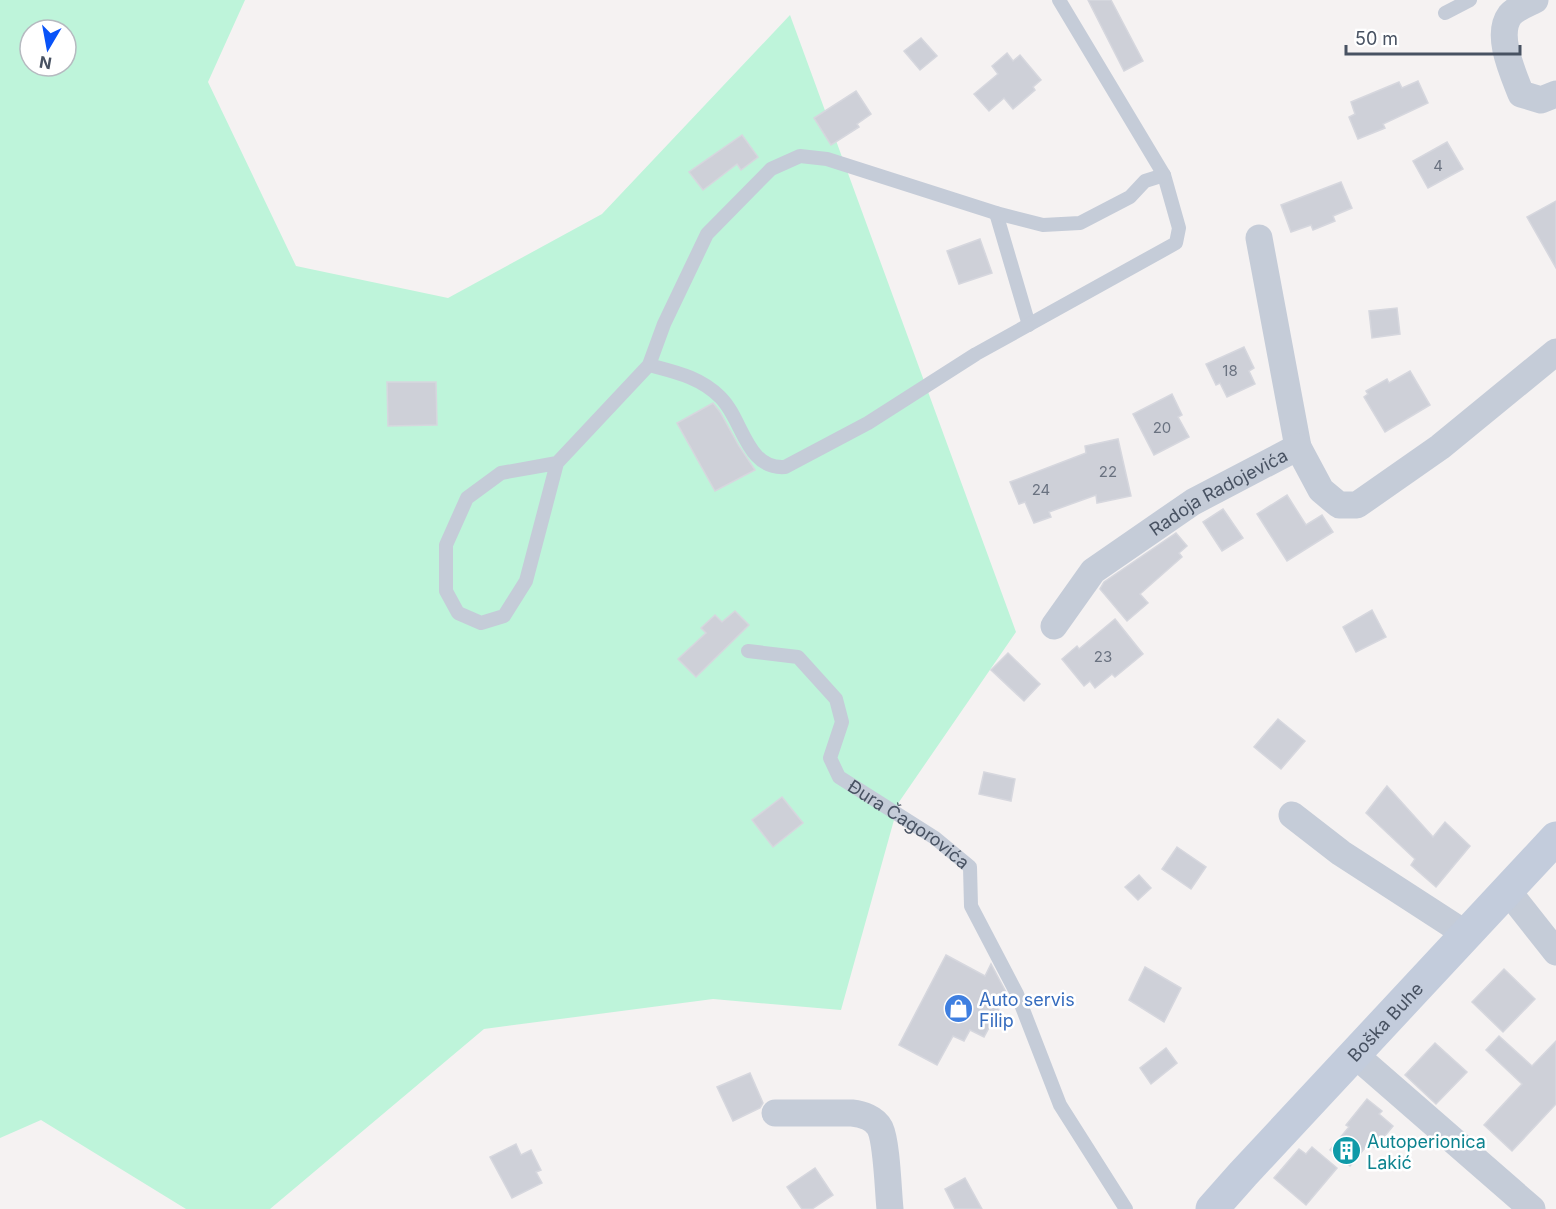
<svg xmlns="http://www.w3.org/2000/svg" width="1556" height="1209" font-family="Inter,sans-serif">
<style>
.green{fill:#bef4da;fill-rule:evenodd}
.building{fill:#ced0d8;stroke:#d6d7de;stroke-width:1.5}
.lines{fill:none;stroke-linecap:round;stroke-linejoin:round}
.lane{stroke:#c5ccd8;stroke-width:14}
.street{stroke:#c5ccd8;stroke-width:27}
.secondary{stroke:#c3ccdc;stroke-width:33}
.labels{text-anchor:middle;dominant-baseline:central;stroke-width:5;stroke-linejoin:round;paint-order:stroke}
.number-label{font-size:15px;fill:#6a7280}
.street-label{font-size:18px;fill:#485262;stroke:#fff}
.shop-label{font-size:18px;fill:#366cbe;stroke:#fff;text-anchor:start}
.culture-label{font-size:18px;fill:#0d838f;stroke:#fff;text-anchor:start}
</style>
<rect width="100%" height="100%" fill="#f5f2f2"/>
<path class="green" d="M 0,0 L 245,0 L 208,82 L 296,266 L 448,298 L 602,214 L 790,15 L 1016,632 L 899,802 L 841,1010 L 713,999 L 484,1029 L 270,1209 L 186,1209 L 41,1120 L 0,1138 ZM 30,30 L 66,30 L 66,66 L 30,66 Z"/>
<g class="building">
<path d="M 1088,0 L 1111,0 L 1143,61 L 1124,71 Z"/>
<path d="M 921,38 L 937,56 L 920,70 L 904,51 Z"/>
<path d="M 1007,53 L 1013,61 L 1020,55 L 1041,80 L 1033,87 L 1035,90 L 1013,109 L 1004,98 L 989,111 L 974,94 L 998,74 L 992,66 Z"/>
<path d="M 1418,81 L 1428,103 L 1383,124 L 1385,128 L 1358,139 L 1349,117 L 1355,114 L 1351,102 L 1399,82 L 1402,88 Z"/>
<path d="M 856,91 L 871,114 L 857,124 L 859,127 L 831,145 L 814,118 Z"/>
<path d="M 742,135 L 758,157 L 741,170 L 737,164 L 703,190 L 689,172 Z"/>
<path d="M 1447,142 L 1463,169 L 1428,188 L 1413,161 Z"/>
<path d="M 1341,182 L 1352,208 L 1333,216 L 1335,221 L 1313,230 L 1311,225 L 1291,232 L 1281,205 Z"/>
<path d="M 1556,201 L 1556,268 L 1527,217 Z"/>
<path d="M 980,239 L 992,273 L 959,284 L 947,251 Z"/>
<path d="M 1397,308 L 1400,334 L 1372,338 L 1369,311 Z"/>
<path d="M 1244,347 L 1254,368 L 1249,371 L 1255,384 L 1227,397 L 1220,383 L 1216,385 L 1206,364 Z"/>
<path d="M 1410,371 L 1430,405 L 1385,432 L 1364,397 L 1368,394 L 1366,391 L 1387,379 L 1389,383 Z"/>
<path d="M 387,382 L 436,382 L 437,425 L 388,426 Z"/>
<path d="M 1172,394 L 1182,415 L 1178,417 L 1189,437 L 1154,455 L 1133,414 Z"/>
<path d="M 713,403 L 720,412 L 739,446 L 755,470 L 715,491 L 677,423 Z"/>
<path d="M 1118,439 L 1131,496 L 1097,503 L 1096,495 L 1049,512 L 1051,517 L 1034,523 L 1025,502 L 1019,504 L 1010,482 L 1086,453 L 1085,446 Z"/>
<path d="M 1287,495 L 1306,525 L 1322,515 L 1333,532 L 1287,561 L 1257,514 Z"/>
<path d="M 1223,509 L 1243,538 L 1222,551 L 1203,522 Z"/>
<path d="M 1176,533 L 1187,546 L 1179,553 L 1182,557 L 1140,594 L 1148,603 L 1127,621 L 1100,589 L 1104,582 Z"/>
<path d="M 1372,610 L 1386,637 L 1356,652 L 1343,627 Z"/>
<path d="M 735,611 L 749,625 L 696,677 L 678,659 L 706,633 L 701,628 L 715,615 L 722,622 Z"/>
<path d="M 1115,619 L 1143,654 L 1115,677 L 1112,674 L 1095,688 L 1090,681 L 1084,686 L 1062,659 L 1077,646 L 1079,649 Z"/>
<path d="M 1008,653 L 1040,684 L 1024,701 L 991,670 Z"/>
<path d="M 1278,719 L 1305,741 L 1281,769 L 1254,747 Z"/>
<path d="M 984,772 L 1015,779 L 1011,801 L 979,794 Z"/>
<path d="M 1387,786 L 1433,837 L 1445,822 L 1470,846 L 1436,887 L 1411,865 L 1415,859 L 1366,813 Z"/>
<path d="M 782,797 L 803,823 L 773,847 L 752,820 Z"/>
<path d="M 1177,847 L 1206,867 L 1191,889 L 1162,869 Z"/>
<path d="M 1139,875 L 1151,888 L 1138,900 L 1125,887 Z"/>
<path d="M 946,955 L 985,976 L 991,964 L 1007,994 L 984,1037 L 970,1030 L 964,1041 L 953,1036 L 937,1065 L 899,1045 Z"/>
<path d="M 1145,967 L 1181,988 L 1164,1022 L 1129,1000 Z"/>
<path d="M 1504,969 L 1535,999 L 1503,1032 L 1472,1002 Z"/>
<path d="M 1499,1036 L 1532,1066 L 1556,1041 L 1556,1104 L 1512,1151 L 1484,1125 L 1522,1084 L 1486,1050 Z"/>
<path d="M 1435,1043 L 1467,1072 L 1436,1104 L 1405,1075 Z"/>
<path d="M 1166,1048 L 1177,1063 L 1151,1084 L 1140,1068 Z"/>
<path d="M 750,1073 L 763,1103 L 760,1108 L 733,1121 L 717,1087 Z"/>
<path d="M 1367,1099 L 1382,1111 L 1379,1114 L 1393,1126 L 1375,1148 L 1369,1143 L 1350,1166 L 1330,1150 L 1349,1127 L 1346,1125 Z"/>
<path d="M 516,1144 L 521,1155 L 531,1150 L 541,1170 L 536,1172 L 542,1183 L 512,1198 L 490,1157 Z"/>
<path d="M 1312,1147 L 1337,1168 L 1306,1205 L 1274,1178 L 1299,1149 L 1306,1154 Z"/>
<path d="M 815,1168 L 833,1195 L 812,1209 L 802,1209 L 787,1187 Z"/>
<path d="M 965,1178 L 982,1209 L 955,1209 L 945,1189 Z"/>
</g>
<g class="lines">
<g class="lane">
<path d="M 1445,13 L 1470,0"/>
<path d="M 996,213 L 1029,325"/>
<path d="M 649,365 C 675,372 700,377 720,397 C 743,419 746,470 785,467 L 868,423 L 976,354 L 1176,243 L 1179,228 L 1164,175 L 1059,0"/>
<path d="M 557,463 L 501,473 L 467,498 L 446,545 L 446,591 L 458,613 L 481,623 L 504,616 L 526,581 L 557,463 L 649,365 L 664,324 L 707,234 L 771,169 L 800,156 L 827,159 L 996,213 L 1043,225 L 1080,223 L 1130,197 L 1145,181 L 1164,175"/>
<path id="s1" d="M 748,651 L 798,657 L 836,699 L 842,722 L 830,758 L 839,777 L 935,838 L 970,867 L 971,906 L 1017,994 L 1060,1105 L 1126,1209"/>
</g>
<g class="street">
<path d="M 1535,0 C 1527,4 1516,8 1510,15 C 1495,35 1513,73 1521,94 L 1541,100 L 1556,94"/>
<path d="M 1259,238 L 1298,447"/>
<path id="s2" d="M 1054,626 L 1093,571 L 1193,502 L 1298,447 L 1321,490 L 1339,505 L 1357,505 L 1440,447 L 1556,352"/>
<path d="M 1292,815 L 1341,853 L 1466,934"/>
<path d="M 1507,890 L 1556,952"/>
<path d="M 1354,1054 L 1532,1209"/>
<path d="M 775,1113 L 852,1113 C 862,1114 875,1118 880,1128 C 887,1143 888,1190 890,1209"/>
</g>
<path class="secondary" id="s3" d="M 1212,1209 L 1243,1174 L 1556,838"/>
</g>
<defs>
<symbol id="shop-disc" viewBox="-11 -11 22 22"><circle r="9.5" fill="#3f7fe0" stroke="#fff"/><path d="M-5-2.5h2.3a2.7 3.5 0 0 1 5.4 0H5L5.5 6h-11ZM-1.5-2.5h3a1.5 2.3 0 0 0-3 0Z" fill="#fff"/></symbol>
<symbol id="building-disc" viewBox="-11 -11 22 22"><circle r="9.5" fill="#0f9aa8" stroke="#fff"/><path d="M-4-6H4V6H1V3H-1V6H-4ZM-2.5-4.3h1.7v1.8h-1.7ZM.8-4.3h1.7v1.8H.8ZM-2.5-1h1.7V.8h-1.7ZM.8-1h1.7V.8H.8Z" fill="#fff"/></symbol>
</defs>
<g fill-rule="evenodd">
<use href="#shop-disc" x="942" y="992" width="33" height="33"/>
<use href="#building-disc" x="1330" y="1134" width="33" height="33"/>
</g>
<g class="labels">
<g class="number-label">
<text x="1438" y="165">4</text>
<text x="1230" y="370">18</text>
<text x="1162" y="427">20</text>
<text x="1108" y="471">22</text>
<text x="1041" y="489">24</text>
<text x="1103" y="656">23</text>
</g>
<g class="street-label">
<text stroke="none"><textPath href="#s2" startOffset="216">Radoja Radojevića</textPath></text>
<text stroke="none"><textPath href="#s1" startOffset="274">Đura Čagorovića</textPath></text>
<text stroke="none"><textPath href="#s3" startOffset="255">Boška Buhe</textPath></text>
</g>
<g class="shop-label">
<text x="979" y="999">Auto servis<tspan x="979" dy="21">Filip</tspan></text>
</g>
<g class="culture-label">
<text x="1367" y="1141">Autoperionica<tspan x="1367" dy="21">Lakić</tspan></text>
</g>
</g>
<g transform="translate(48 48) rotate(190)"><circle r="28" fill="#ffffff" stroke="#b6bac0" stroke-width="1.5"/>
<path d="M0-4.5L10 22L0 15L-10 22Z" fill="#0953f8"/>
<text y="-9" font-size="16" font-weight="bold" text-anchor="middle" fill="#485262">N</text>
</g>
<path d="M1346 45v9h174v-9" fill="none" stroke="#485262" stroke-width="3"/>
<text x="1355" y="45" font-size="18" fill="#485262" stroke="#ffffff" stroke-width="4.5" paint-order="stroke">50 m</text>
</svg>
